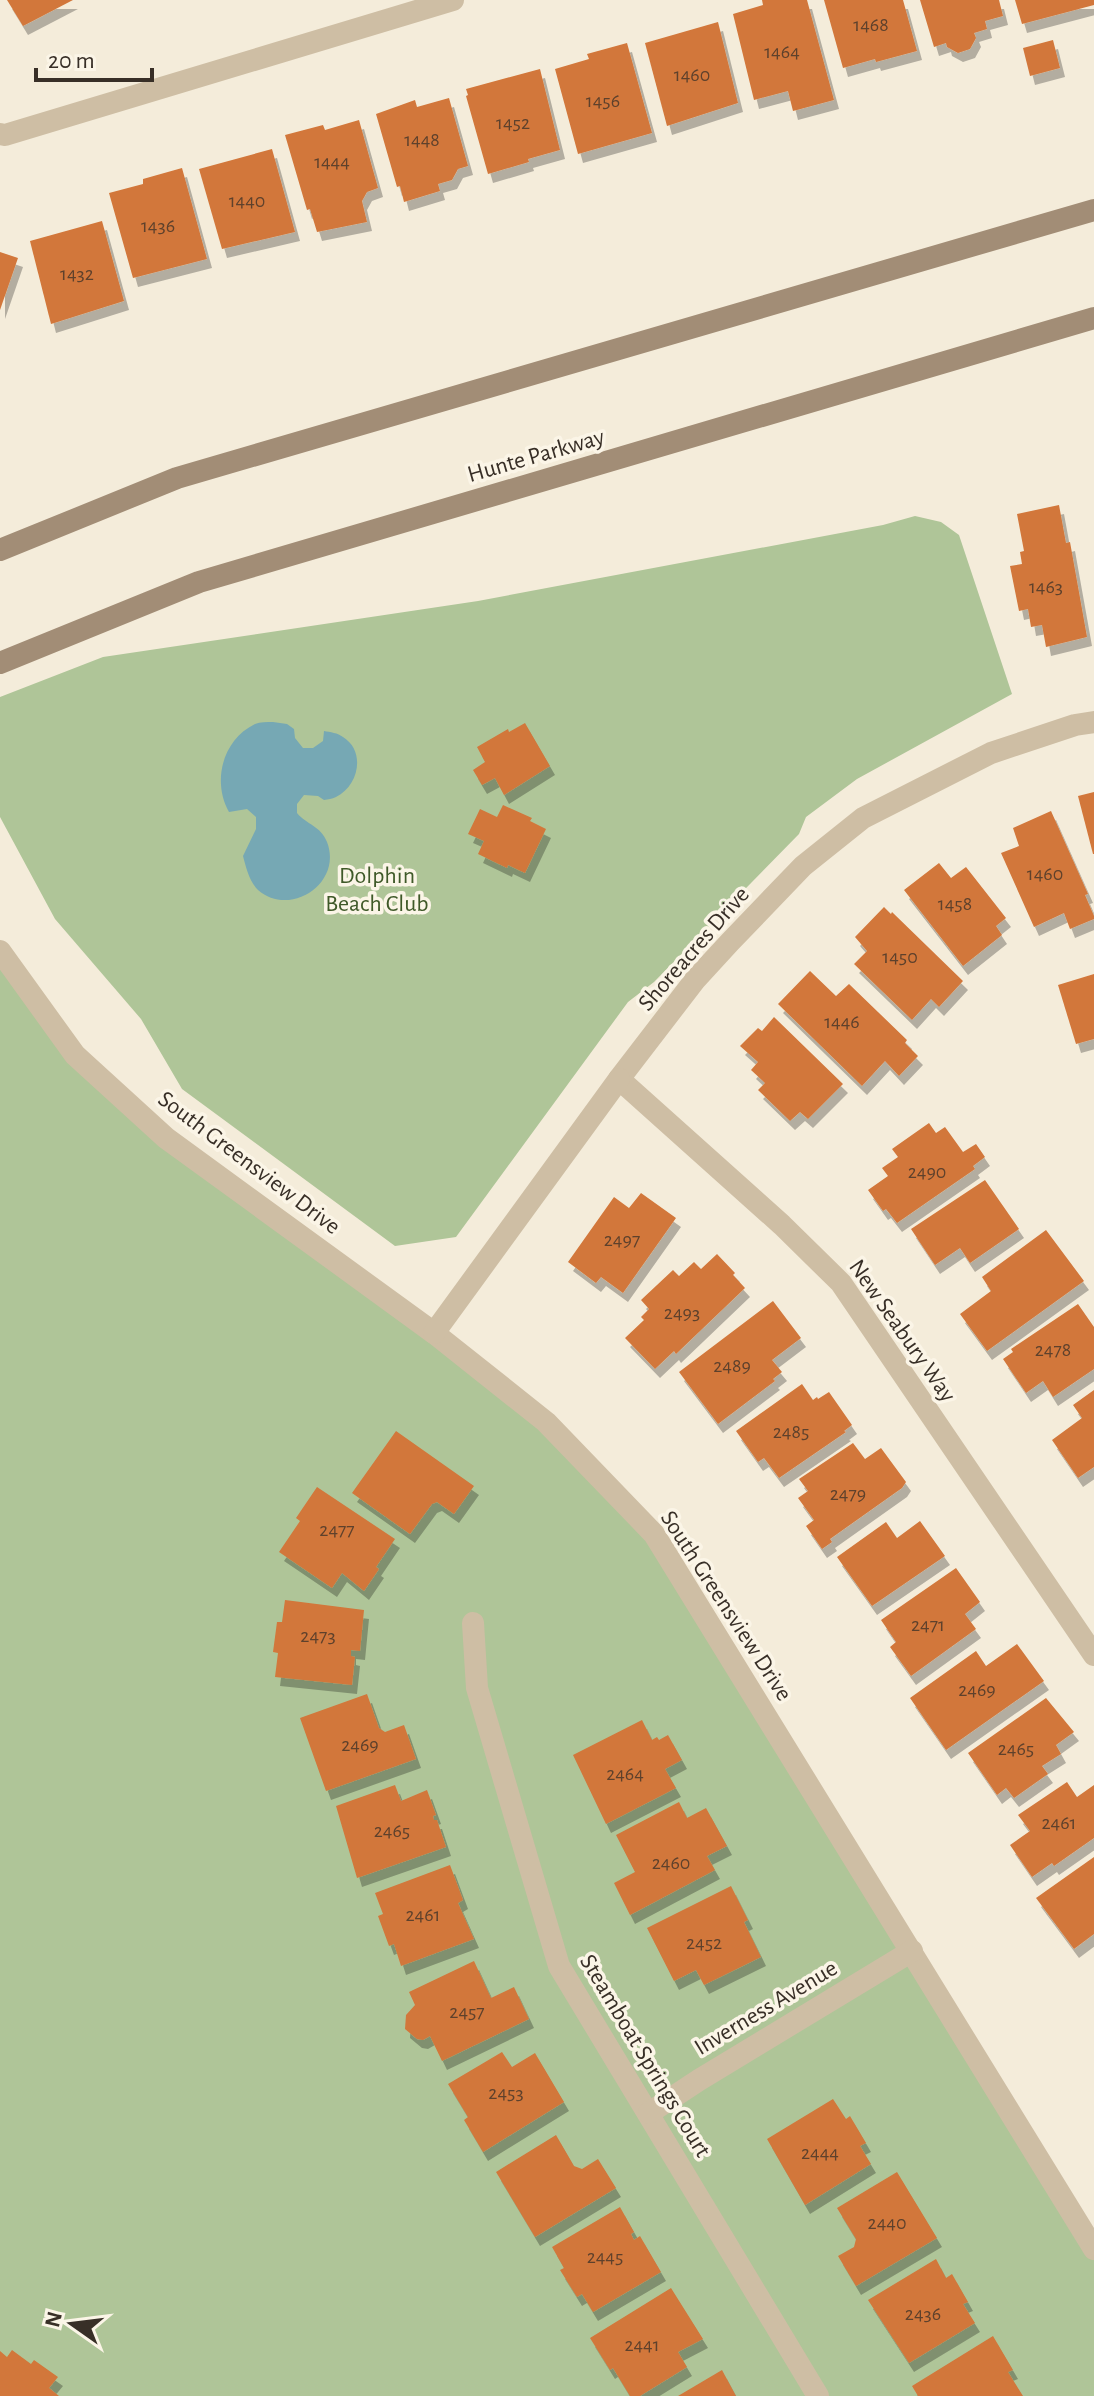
<svg xmlns="http://www.w3.org/2000/svg" width="1094" height="2396" font-family="'Alegreya Sans',sans-serif">
<style>
.green{fill:#afc598}
.water{fill:#76a8b4}
.building{fill:#d2773a;filter:url(#shadow)}
.lines{fill:none;stroke-linecap:round;stroke-linejoin:round}
.minor{stroke:#cebea4;stroke-width:22}
.tertiary{stroke:#cebea4;stroke-width:22}
.secondary{stroke:#a28d76;stroke-width:22}
.labels{text-anchor:middle;dominant-baseline:central;stroke-width:7;stroke-linejoin:round;paint-order:stroke}
.number-label{font-size:20px;fill:#5e412c}
.street-label{font-size:24px;fill:#382f27;stroke:#fbf5e7}
.park-label{font-size:24px;fill:#3f5928;stroke:#fbf5e7}
</style>
<defs>
<filter id="shadow"><feDropShadow dx="5" dy="9" stdDeviation="0" flood-color="#0004"/></filter>
</defs>
<rect width="100%" height="100%" fill="#f4ecda"/>
<g class="green">
<path d="M 915,516 L 941,522 L 959,535 L 1012,694 L 857,779 L 806,817 L 799,834 L 654,982 L 628,1002 L 456,1237 L 395,1246 L 182,1089 L 141,1019 L 55,919 L 0,817 L 0,697 L 103,657 L 478,601 L 883,525 Z"/>
<path d="M 0,957 L 14,976 L 141,1108 L 435,1334 L 633,1512 L 1094,2247 L 1094,2396 L 0,2396 Z"/>
</g>
<path class="water" d="M 273,722 L 287,724 L 294,729 L 295,738 L 303,748 L 313,748 L 323,741 L 324,731 C 330,732 338,733 343,737 C 366,751 359,786 336,797 C 332,799 328,799 324,800 L 318,796 L 304,795 L 297,804 L 297,813 C 307,825 321,826 327,842 C 343,883 290,918 258,890 C 249,881 246,867 243,856 L 256,829 L 256,817 L 247,809 L 229,812 C 212,782 222,740 255,724 C 260,722 267,722 273,722 Z"/>
<g class="building">
<path d="M 7,0 L 73,0 L 23,26 Z"/>
<path d="M 762,0 L 807,0 L 834,100 L 793,111 L 788,91 L 754,100 L 733,14 L 763,5 Z"/>
<path d="M 824,0 L 903,0 L 917,51 L 876,62 L 875,59 L 843,68 Z"/>
<path d="M 920,0 L 999,0 L 1003,16 L 985,21 L 987,29 L 974,33 L 976,38 L 970,49 L 958,53 L 947,47 L 946,43 L 934,47 Z"/>
<path d="M 1015,0 L 1094,0 L 1094,5 L 1022,24 Z"/>
<path d="M 718,22 L 738,103 L 667,126 L 645,43 Z"/>
<path d="M 1053,40 L 1060,68 L 1030,76 L 1023,48 Z"/>
<path d="M 627,43 L 652,133 L 578,154 L 555,69 L 589,59 L 587,54 Z"/>
<path d="M 540,69 L 560,150 L 528,159 L 529,162 L 488,174 L 466,96 L 468,95 L 466,89 Z"/>
<path d="M 449,98 L 468,166 L 458,169 L 452,180 L 438,184 L 440,191 L 404,202 L 400,186 L 397,187 L 376,114 L 415,100 L 417,107 Z"/>
<path d="M 359,120 L 378,188 L 367,192 L 362,201 L 367,222 L 317,232 L 310,209 L 307,210 L 285,135 L 323,125 L 325,130 Z"/>
<path d="M 272,149 L 295,232 L 222,249 L 199,169 Z"/>
<path d="M 182,168 L 207,259 L 133,278 L 109,193 L 143,184 L 143,179 Z"/>
<path d="M 102,221 L 124,301 L 51,324 L 30,241 Z"/>
<path d="M 0,252 L 18,258 L 0,310 Z"/>
<path d="M 1059,505 L 1066,543 L 1070,542 L 1087,637 L 1046,647 L 1042,625 L 1031,627 L 1028,609 L 1019,611 L 1010,566 L 1022,564 L 1020,552 L 1024,551 L 1017,514 Z"/>
<path d="M 525,723 L 550,766 L 504,795 L 495,778 L 482,785 L 473,770 L 485,762 L 477,747 L 508,729 L 509,732 Z"/>
<path d="M 1094,792 L 1094,854 L 1093,854 L 1078,796 Z"/>
<path d="M 503,805 L 532,818 L 530,821 L 546,829 L 525,873 L 508,865 L 507,868 L 478,854 L 484,841 L 468,834 L 480,809 L 497,817 Z"/>
<path d="M 1051,811 L 1088,894 L 1085,895 L 1094,916 L 1094,919 L 1070,929 L 1064,913 L 1034,927 L 1001,853 L 1019,846 L 1013,828 Z"/>
<path d="M 939,863 L 951,878 L 966,867 L 1006,918 L 996,926 L 1002,935 L 963,966 L 904,890 Z"/>
<path d="M 884,907 L 891,914 L 892,912 L 963,981 L 939,1007 L 931,999 L 912,1020 L 854,964 L 867,951 L 855,937 Z"/>
<path d="M 810,971 L 836,996 L 849,984 L 907,1040 L 905,1043 L 918,1056 L 899,1076 L 885,1061 L 862,1086 L 778,1004 Z"/>
<path d="M 1094,974 L 1094,1039 L 1076,1044 L 1058,985 Z"/>
<path d="M 774,1017 L 843,1084 L 808,1119 L 800,1112 L 790,1121 L 758,1090 L 765,1083 L 751,1070 L 758,1062 L 740,1046 L 758,1028 L 762,1031 Z"/>
<path d="M 929,1123 L 936,1133 L 945,1127 L 963,1152 L 976,1144 L 985,1157 L 973,1166 L 975,1169 L 897,1223 L 886,1209 L 883,1211 L 868,1190 L 888,1176 L 882,1168 L 898,1157 L 892,1149 Z"/>
<path d="M 985,1180 L 1019,1229 L 970,1263 L 960,1248 L 935,1265 L 911,1229 Z"/>
<path d="M 641,1193 L 676,1218 L 623,1293 L 601,1277 L 596,1283 L 568,1262 L 614,1197 L 629,1208 Z"/>
<path d="M 1046,1230 L 1084,1281 L 987,1351 L 960,1314 L 991,1291 L 982,1277 Z"/>
<path d="M 717,1254 L 735,1273 L 733,1275 L 745,1288 L 676,1354 L 674,1351 L 655,1369 L 625,1338 L 644,1320 L 641,1317 L 649,1309 L 641,1300 L 673,1270 L 679,1276 L 694,1262 L 701,1269 Z"/>
<path d="M 773,1301 L 801,1338 L 772,1360 L 782,1372 L 773,1379 L 775,1381 L 718,1424 L 679,1372 Z"/>
<path d="M 1078,1304 L 1094,1327 L 1094,1369 L 1053,1397 L 1043,1381 L 1026,1393 L 1003,1359 L 1013,1352 L 1011,1349 Z"/>
<path d="M 802,1384 L 813,1400 L 817,1397 L 818,1399 L 829,1392 L 852,1425 L 844,1431 L 846,1432 L 779,1478 L 764,1458 L 758,1462 L 736,1431 Z"/>
<path d="M 1094,1390 L 1094,1467 L 1078,1478 L 1052,1440 L 1082,1418 L 1073,1405 Z"/>
<path d="M 396,1431 L 474,1486 L 454,1514 L 437,1502 L 432,1504 L 410,1534 L 352,1493 Z"/>
<path d="M 853,1443 L 865,1459 L 881,1448 L 906,1482 L 902,1488 L 830,1539 L 832,1542 L 822,1549 L 806,1526 L 814,1520 L 798,1498 L 808,1491 L 799,1479 Z"/>
<path d="M 317,1487 L 395,1539 L 376,1567 L 379,1569 L 364,1591 L 342,1573 L 332,1588 L 279,1552 L 300,1521 L 296,1518 Z"/>
<path d="M 920,1521 L 945,1556 L 872,1606 L 837,1557 L 886,1522 L 897,1538 Z"/>
<path d="M 956,1568 L 980,1602 L 965,1614 L 976,1629 L 911,1676 L 890,1647 L 896,1642 L 881,1620 Z"/>
<path d="M 285,1600 L 364,1610 L 360,1651 L 351,1650 L 351,1656 L 355,1657 L 352,1685 L 275,1677 L 278,1653 L 273,1652 L 277,1622 L 282,1622 Z"/>
<path d="M 1017,1644 L 1044,1681 L 946,1750 L 910,1698 L 976,1651 L 986,1666 Z"/>
<path d="M 367,1694 L 379,1728 L 385,1732 L 404,1725 L 416,1759 L 326,1791 L 300,1718 Z"/>
<path d="M 1046,1698 L 1074,1732 L 1056,1745 L 1061,1754 L 1042,1766 L 1048,1774 L 1014,1798 L 1006,1788 L 997,1795 L 968,1753 Z"/>
<path d="M 642,1720 L 652,1740 L 657,1737 L 659,1740 L 668,1735 L 682,1760 L 665,1769 L 676,1788 L 606,1824 L 573,1755 Z"/>
<path d="M 1067,1782 L 1077,1797 L 1094,1785 L 1094,1838 L 1054,1866 L 1052,1863 L 1032,1877 L 1010,1845 L 1030,1831 L 1018,1815 Z"/>
<path d="M 395,1785 L 401,1801 L 427,1790 L 436,1815 L 433,1816 L 434,1820 L 437,1820 L 446,1847 L 357,1878 L 336,1806 Z"/>
<path d="M 679,1802 L 687,1818 L 706,1808 L 727,1846 L 707,1856 L 715,1870 L 630,1915 L 614,1883 L 635,1872 L 616,1835 Z"/>
<path d="M 1094,1857 L 1094,1934 L 1074,1949 L 1036,1898 Z"/>
<path d="M 450,1865 L 463,1900 L 458,1903 L 474,1939 L 401,1966 L 394,1944 L 389,1946 L 378,1916 L 383,1914 L 375,1893 Z"/>
<path d="M 731,1886 L 748,1920 L 744,1922 L 761,1957 L 704,1985 L 696,1970 L 674,1981 L 647,1928 Z"/>
<path d="M 474,1961 L 491,1998 L 514,1987 L 529,2019 L 442,2061 L 430,2036 L 423,2040 L 417,2039 L 405,2029 L 406,2015 L 415,2005 L 409,1992 Z"/>
<path d="M 502,2052 L 512,2067 L 535,2053 L 564,2102 L 483,2152 L 464,2120 L 468,2117 L 448,2084 Z"/>
<path d="M 833,2099 L 846,2119 L 850,2116 L 866,2143 L 860,2146 L 871,2164 L 805,2205 L 767,2139 Z"/>
<path d="M 556,2135 L 574,2166 L 582,2169 L 598,2159 L 616,2188 L 535,2237 L 496,2172 Z"/>
<path d="M 897,2172 L 937,2238 L 856,2286 L 838,2256 L 854,2247 L 856,2239 L 837,2208 Z"/>
<path d="M 620,2207 L 634,2232 L 631,2234 L 634,2240 L 640,2236 L 661,2272 L 593,2312 L 582,2294 L 577,2297 L 560,2270 L 564,2268 L 552,2247 Z"/>
<path d="M 936,2259 L 946,2278 L 952,2274 L 968,2302 L 963,2304 L 975,2323 L 909,2363 L 868,2300 Z"/>
<path d="M 671,2288 L 703,2339 L 678,2352 L 687,2367 L 640,2396 L 630,2396 L 613,2368 L 610,2370 L 590,2338 Z"/>
<path d="M 993,2336 L 1013,2370 L 1008,2372 L 1023,2396 L 918,2396 L 912,2386 Z"/>
<path d="M 12,2350 L 31,2364 L 34,2360 L 58,2377 L 49,2388 L 59,2396 L 0,2396 L 0,2351 L 7,2357 Z"/>
<path d="M 722,2370 L 736,2396 L 678,2396 Z"/>
</g>
<g class="lines">
<g class="minor">
<path d="M 0,134 L 5,135 L 453,0"/>
<path d="M 1094,722 L 1075,725 L 991,753 L 863,818 L 803,866 L 730,942 L 695,980 L 619,1079 L 782,1225 L 841,1283 L 1094,1655"/>
<path d="M 473,1623 L 477,1688 L 559,1966 L 818,2396"/>
</g>
<g class="tertiary">
<path d="M 0,951 L 75,1055 L 166,1138 L 434,1333 L 546,1422 L 654,1534 L 1094,2249"/>
<path d="M 434,1333 L 619,1079"/>
<path d="M 649,2113 L 699,2080 L 912,1951"/>
</g>
<g class="secondary">
<path d="M 0,550 L 177,478 L 1094,210"/>
<path d="M 0,663 L 199,582 L 1094,318"/>
</g>
</g>
<g class="labels">
<g class="number-label">
<text x="871" y="25">1468</text>
<text x="782" y="52">1464</text>
<text x="692" y="75">1460</text>
<text x="603" y="101">1456</text>
<text x="513" y="123">1452</text>
<text x="422" y="140">1448</text>
<text x="332" y="162">1444</text>
<text x="247" y="201">1440</text>
<text x="158" y="226">1436</text>
<text x="77" y="274">1432</text>
<text x="1046" y="587">1463</text>
<text x="1045" y="874">1460</text>
<text x="955" y="904">1458</text>
<text x="900" y="957">1450</text>
<text x="842" y="1022">1446</text>
<text x="927" y="1172">2490</text>
<text x="622" y="1240">2497</text>
<text x="682" y="1313">2493</text>
<text x="1053" y="1350">2478</text>
<text x="732" y="1366">2489</text>
<text x="791" y="1432">2485</text>
<text x="848" y="1494">2479</text>
<text x="337" y="1530">2477</text>
<text x="928" y="1625">2471</text>
<text x="318" y="1636">2473</text>
<text x="977" y="1690">2469</text>
<text x="360" y="1745">2469</text>
<text x="1016" y="1749">2465</text>
<text x="625" y="1774">2464</text>
<text x="1059" y="1823">2461</text>
<text x="392" y="1831">2465</text>
<text x="671" y="1863">2460</text>
<text x="423" y="1915">2461</text>
<text x="704" y="1943">2452</text>
<text x="467" y="2012">2457</text>
<text x="506" y="2093">2453</text>
<text x="820" y="2153">2444</text>
<text x="887" y="2223">2440</text>
<text x="605" y="2257">2445</text>
<text x="923" y="2314">2436</text>
<text x="642" y="2345">2441</text>
</g>
<g class="street-label">
<text transform="translate(536 456) rotate(-16)">Hunte Parkway</text>
<text transform="translate(694 949) rotate(-49)">Shoreacres Drive</text>
<text transform="translate(249 1163) rotate(37)">South Greensview Drive</text>
<text transform="translate(902 1331) rotate(55)">New Seabury Way</text>
<text transform="translate(726 1606) rotate(57)">South Greensview Drive</text>
<text transform="translate(766 2008) rotate(-31)">Inverness Avenue</text>
<text transform="translate(645 2056) rotate(59)">Steamboat Springs Court</text>
</g>
<g class="park-label">
<text x="377" y="876">Dolphin<tspan x="377" dy="28">Beach Club</tspan></text>
</g>
</g>
<g transform="translate(72 2324) rotate(284)" stroke="#fbf5e7" stroke-width="6" paint-order="stroke">
<path d="M0-6L14 30L0 20L-14 30Z" fill="#382f27"/>
<text y="-12" font-size="22" font-weight="bold" text-anchor="middle" fill="#382f27">N</text>
</g>
<path d="M36 68v12h116v-12" fill="none" stroke="#382f27" stroke-width="4"/>
<text x="48" y="68" font-size="24" fill="#382f27" stroke="#fbf5e7" stroke-width="6" paint-order="stroke">20 m</text>
</svg>
